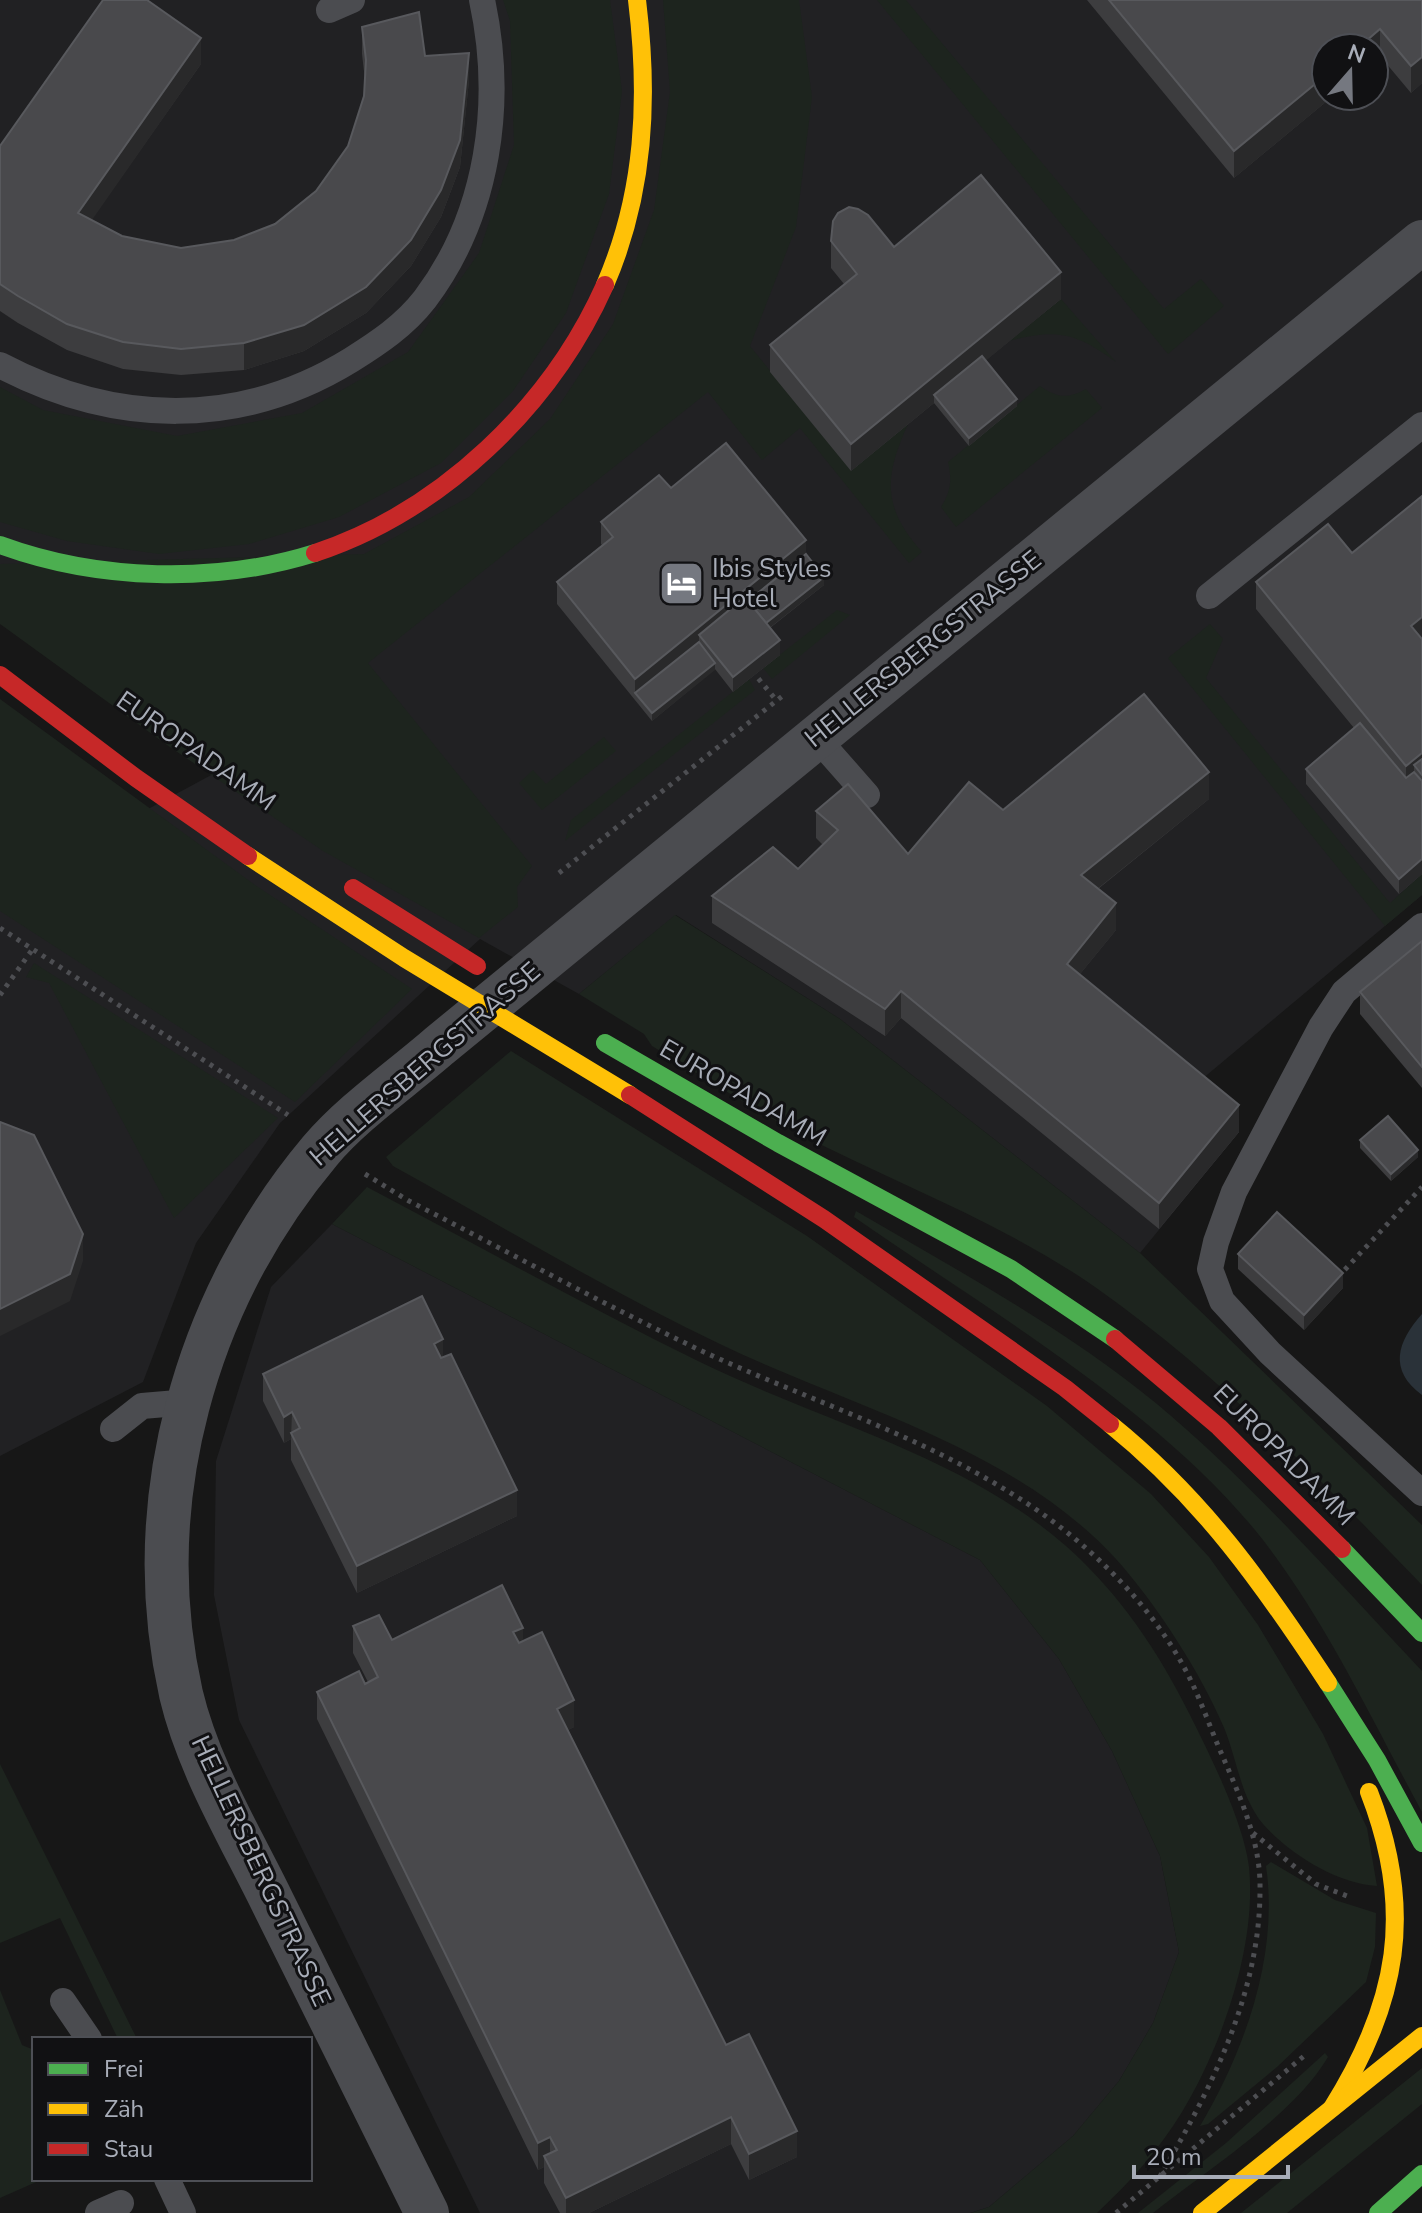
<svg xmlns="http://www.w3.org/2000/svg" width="1422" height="2213" font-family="'Nunito Sans',sans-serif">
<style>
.built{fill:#212123;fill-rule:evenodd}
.green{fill:#1d241e}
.water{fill:#2a3239}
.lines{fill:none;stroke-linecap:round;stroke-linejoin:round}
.path{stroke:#4d4e52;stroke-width:5;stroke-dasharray:4 6;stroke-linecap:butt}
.lane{stroke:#4b4c50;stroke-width:26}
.street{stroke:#4b4c50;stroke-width:44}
.fast{stroke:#4caf50;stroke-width:18}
.slow{stroke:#ffc107;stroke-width:18}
.jam{stroke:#c62828;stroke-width:18}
.wall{fill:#3d3d3f}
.shaded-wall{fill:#29292a}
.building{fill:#49494c;stroke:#58595d;stroke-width:2}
.labels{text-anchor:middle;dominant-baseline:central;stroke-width:6;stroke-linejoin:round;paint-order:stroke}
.poi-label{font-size:26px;fill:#a8adb8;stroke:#111113;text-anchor:start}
.street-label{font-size:26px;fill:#a8adb8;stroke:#111113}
</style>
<rect width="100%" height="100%" fill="#171717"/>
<g class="built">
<path d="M 0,0 L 1422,0 L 1422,895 L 1189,1090 L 1239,1132 L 1140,1253 L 840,1019 L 676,915 L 579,994 L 480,939 L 280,1123 L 196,1243 L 143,1382 L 0,1456 L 0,889 L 239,760 L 0,594 ZM 1326,48 L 1374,48 L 1374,96 L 1326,96 Z"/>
<path d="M 332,1224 L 980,1560 L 1059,1659 L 1112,1751 L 1160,1856 L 1179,1952 L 1153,2023 L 1119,2081 L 1073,2136 L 989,2207 L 970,2213 L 480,2213 L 239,1720 L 214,1595 L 216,1461 L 271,1287 Z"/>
</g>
<g class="green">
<path d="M 503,0 L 610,0 L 622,91 L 609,194 L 566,313 L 513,391 L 441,463 L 339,517 L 249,544 L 159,554 L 67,541 L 0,522 L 0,387 L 43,410 L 177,436 L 302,413 L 408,352 L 479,253 L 514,145 L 510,21 Z"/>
<path d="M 663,0 L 799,0 L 812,97 L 796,227 L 750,346 L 851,470 L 908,424 C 884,477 882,507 922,552 L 909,563 L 800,428 L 762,460 L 708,392 L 368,663 L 532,866 L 517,887 L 518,907 L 479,938 L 323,851 L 167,745 L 7,629 L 0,624 L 0,564 L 364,554 L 469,497 L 550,419 L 613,324 L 654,210 L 670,92 Z"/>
<path d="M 877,0 L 906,0 L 1164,309 L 1201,279 L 1224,306 L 1168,354 Z"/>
<path d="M 1061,299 L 1116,362 C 1077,333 1057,328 1009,341 Z"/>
<path d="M 1040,386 C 1057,398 1068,399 1086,389 L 1102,408 L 956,527 L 941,507 C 951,491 952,480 948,462 Z"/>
<path d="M 837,610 L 850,615 L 772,679 L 763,668 Z"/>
<path d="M 1210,624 L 1223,639 L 1206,678 L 1390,903 L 1422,874 L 1422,895 L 1385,926 L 1168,658 Z"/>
<path d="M 749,679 L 755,690 L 565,841 L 571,820 Z"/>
<path d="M 0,699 L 255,885 L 412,989 L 295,1102 L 0,911 Z"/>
<path d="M 604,737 L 616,751 L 542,810 L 519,783 L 533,770 L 546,784 Z"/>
<path d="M 675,915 L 840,1019 L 1140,1253 L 1422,1525 L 1422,1585 C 1319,1478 1217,1373 1095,1287 C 1003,1223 897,1184 798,1133 C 749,1107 701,1075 652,1046 L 644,1034 L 579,994 Z"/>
<path d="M 34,963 L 278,1118 L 174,1218 L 49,983 L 26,977 Z"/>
<path d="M 511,1051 L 807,1236 L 1047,1406 L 1151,1494 L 1209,1557 L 1258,1625 L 1323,1734 L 1367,1828 L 1377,1886 C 1338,1884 1289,1854 1263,1824 C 1241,1798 1237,1760 1225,1730 C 1201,1673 1157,1605 1116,1559 C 1013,1447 854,1408 722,1345 C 610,1292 502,1226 393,1166 L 386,1157 Z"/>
<path d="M 367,1187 C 477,1245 586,1306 698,1361 C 820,1421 962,1455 1066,1546 C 1120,1594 1158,1651 1190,1715 C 1210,1755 1244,1823 1249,1867 C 1257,1945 1222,2046 1182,2112 C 1159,2150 1129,2183 1097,2213 L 971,2213 L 989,2207 L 1073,2136 L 1119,2081 L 1153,2023 L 1179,1952 L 1160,1856 L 1112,1751 L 1059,1659 L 980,1560 L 332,1224 Z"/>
<path d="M 856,1211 C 959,1271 1064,1328 1157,1404 C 1253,1484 1336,1580 1422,1671 L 1422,1812 C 1372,1720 1327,1623 1263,1540 C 1162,1411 989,1311 854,1217 Z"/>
<path d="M 0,1764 L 137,2039 L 118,2039 L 60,1918 L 0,1943 Z"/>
<path d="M 1271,1862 L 1335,1900 L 1376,1913 L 1375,1947 L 1366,1982 L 1277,2067 L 1208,2124 L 1200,2126 C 1245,2050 1279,1955 1266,1866 Z"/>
<path d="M 0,1990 L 22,2045 L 34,2050 L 34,2179 L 43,2179 L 0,2198 Z"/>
<path d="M 1325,2053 L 1328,2057 C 1294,2115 1207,2170 1153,2213 L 1138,2213 L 1226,2143 Z"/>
<path d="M 1422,2068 L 1422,2104 L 1287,2213 L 1241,2213 Z"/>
</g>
<path class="water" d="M 1422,1314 L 1422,1395 C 1388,1370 1397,1342 1422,1314 Z"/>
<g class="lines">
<g class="path">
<path d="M 752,671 L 777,701"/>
<path d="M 559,873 L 785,694"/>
<path d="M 0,928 L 288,1115"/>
<path d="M 0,995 L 32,950"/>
<path d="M 365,1174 L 409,1201 C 507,1251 604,1305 704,1352 C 806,1399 922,1436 1017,1497 C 1083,1538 1148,1600 1185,1669 C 1200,1697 1210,1728 1223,1757 C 1241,1799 1261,1843 1260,1890 C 1260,1994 1210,2091 1159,2178"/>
<path d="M 1338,1277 L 1422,1187"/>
<path d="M 1253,1833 L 1316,1884 L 1347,1896"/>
<path d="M 1116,2213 L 1304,2056"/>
</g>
<g class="lane">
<path d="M 329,10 L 352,0"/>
<path d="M 0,365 C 114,425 239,429 351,360 C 378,343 404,326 425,299 C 489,214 504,102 482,0"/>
<path d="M 1209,596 L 1422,425"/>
<path d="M 816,737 L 867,795"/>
<path d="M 1422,926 L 1344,992 L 1321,1027 L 1234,1192 L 1216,1242 L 1210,1269 L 1222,1301 L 1270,1353 L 1422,1493"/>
<path d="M 113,1429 L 142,1406 L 189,1402"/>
<path d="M 63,2001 L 89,2039"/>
<path d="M 167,2179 L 183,2213"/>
<path d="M 98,2213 L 121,2203"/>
</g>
<path class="street" d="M 427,2213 C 375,2108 323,2004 271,1899 C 239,1834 198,1766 181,1694 C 138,1502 195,1300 320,1151 C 352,1113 401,1079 439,1046 L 1422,242"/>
<g class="fast">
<path d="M 0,545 C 98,581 216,584 315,553"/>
<path d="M 605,1043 L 778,1143 L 1011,1269 L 1115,1339"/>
<path d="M 1342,1549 L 1422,1633"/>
<path d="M 1328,1683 L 1377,1760 L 1422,1843"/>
<path d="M 1378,2213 L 1422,2174"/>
</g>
<g class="slow">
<path d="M 605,285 C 645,193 649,98 637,0"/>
<path d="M 248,856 L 404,958 L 630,1095"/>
<path d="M 1110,1424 C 1203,1499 1263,1584 1328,1683"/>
<path d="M 1332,2108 C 1398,2003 1415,1910 1369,1792"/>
<path d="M 1202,2213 L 1422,2036"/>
</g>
<g class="jam">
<path d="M 315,553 C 442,511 551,406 605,285"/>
<path d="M 0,675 L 136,778 L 248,856"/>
<path d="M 353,888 L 477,966"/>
<path d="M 630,1095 L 824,1219 L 1065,1388 L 1110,1424"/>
<path d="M 1115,1339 L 1219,1427 L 1342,1549"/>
</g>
</g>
<g class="wall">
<path d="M 1087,0 L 1422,0 L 1422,83 L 1411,93 L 1380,56 L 1326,96 L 1333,96 L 1234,178 Z"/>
<path d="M 362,27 L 425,56 L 469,80 L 460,167 L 441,217 L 411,266 L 366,313 L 304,351 L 244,370 L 181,375 L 123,369 L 67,350 L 18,323 L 0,311 L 0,146 L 201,64 L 91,220 L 122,236 L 181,248 L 234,240 L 275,224 L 316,191 L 348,146 L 364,96 L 365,80 L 362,54 Z"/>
<path d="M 831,241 L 894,247 L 1061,299 L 986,360 L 1017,406 L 969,446 L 934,403 L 851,471 L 770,372 L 770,345 L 844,284 L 831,268 Z"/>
<path d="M 671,488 L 806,554 L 824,585 L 770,628 L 780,655 L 733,692 L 715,669 L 652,721 L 557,604 L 557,582 L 602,545 L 601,544 L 601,522 Z"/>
<path d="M 1422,496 L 1422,874 L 1399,894 L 1306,784 L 1306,769 L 1354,728 L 1256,609 L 1256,582 L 1352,553 Z"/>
<path d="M 1209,799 L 1098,889 L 1116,930 L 1080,974 L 1239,1132 L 1159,1229 L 901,1018 L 885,1036 L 712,923 L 712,896 L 798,869 L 823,845 L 816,838 L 816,811 L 908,854 L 1003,810 Z"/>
<path d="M 1422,941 L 1422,1088 L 1360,1014 L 1360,992 Z"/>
<path d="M 1360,1140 L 1418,1157 L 1391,1181 L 1360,1148 Z"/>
<path d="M 1238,1254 L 1343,1288 L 1304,1330 L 1238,1269 Z"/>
<path d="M 443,1357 L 517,1516 L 357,1593 L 291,1460 L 291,1439 L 284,1443 L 263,1401 L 263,1374 Z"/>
<path d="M 353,1626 L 392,1640 L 523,1641 L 574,1727 L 568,1730 L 726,2045 L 797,2157 L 749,2180 L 731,2144 L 589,2213 L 560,2213 L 544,2183 L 544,2167 L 538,2170 L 317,1719 L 317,1692 L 368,1682 L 353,1653 Z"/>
</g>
<g class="shaded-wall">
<path d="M 1380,29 L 1380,56 L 1374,61 L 1374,48 L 1358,48 Z"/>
<path d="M 201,38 L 201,64 L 78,240 L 78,213 Z"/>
<path d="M 469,53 L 469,80 L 460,167 L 441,217 L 411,266 L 366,313 L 304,351 L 244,370 L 244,343 Z"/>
<path d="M 1422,57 L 1422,83 L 1411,93 L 1411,66 Z"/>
<path d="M 1326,75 L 1326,96 L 1333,96 L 1234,178 L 1234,151 Z"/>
<path d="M 1061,272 L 1061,299 L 938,400 L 934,395 L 934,403 L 851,471 L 851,444 Z"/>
<path d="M 1017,399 L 1017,406 L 969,446 L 969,438 Z"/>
<path d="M 806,540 L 806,561 L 699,635 L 699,649 L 635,693 L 635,679 Z"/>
<path d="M 824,577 L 824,585 L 763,633 L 763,625 Z"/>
<path d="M 1422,617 L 1422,644 L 1411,626 Z"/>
<path d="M 780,640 L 780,655 L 733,692 L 733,677 Z"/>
<path d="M 715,663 L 715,670 L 652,721 L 652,713 Z"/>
<path d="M 1422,753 L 1422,775 L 1414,765 L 1414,787 L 1406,793 L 1406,766 Z"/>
<path d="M 1209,772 L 1209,799 L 1081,902 L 1081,875 Z"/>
<path d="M 1422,859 L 1422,874 L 1399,894 L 1399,879 Z"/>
<path d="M 1116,903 L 1116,930 L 1067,990 L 1067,964 Z"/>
<path d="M 901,991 L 901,1018 L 885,1036 L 885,1009 Z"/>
<path d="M 1239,1105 L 1239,1132 L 1159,1229 L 1159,1203 Z"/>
<path d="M 1418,1150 L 1418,1157 L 1391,1181 L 1391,1174 Z"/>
<path d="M 83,1234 L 83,1261 L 70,1301 L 0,1336 L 0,1309 Z"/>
<path d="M 1343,1273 L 1343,1288 L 1304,1330 L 1304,1315 Z"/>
<path d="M 443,1339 L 443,1366 L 434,1344 Z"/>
<path d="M 292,1412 L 291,1439 L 284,1443 L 284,1417 Z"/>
<path d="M 517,1490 L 517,1516 L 357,1593 L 357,1566 Z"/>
<path d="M 523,1628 L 523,1655 L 513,1632 Z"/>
<path d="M 574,1700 L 574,1727 L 557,1736 L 557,1709 Z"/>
<path d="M 731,2117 L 731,2144 L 589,2213 L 566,2213 L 566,2198 Z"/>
<path d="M 797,2131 L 797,2157 L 749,2180 L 749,2154 Z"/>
<path d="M 550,2137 L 550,2164 L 544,2156 L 544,2167 L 538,2170 L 538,2143 Z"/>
</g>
<g class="building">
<path d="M 103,0 L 147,0 L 201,38 L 78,213 L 122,236 L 181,248 L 234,240 L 275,224 L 316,191 L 348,146 L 364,96 L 366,60 L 362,27 L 419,12 L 425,56 L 469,53 L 460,140 L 441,190 L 411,240 L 366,287 L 304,325 L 244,343 L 181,349 L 123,342 L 67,324 L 18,296 L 0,284 L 0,146 Z"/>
<path d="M 1109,0 L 1422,0 L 1422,57 L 1411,66 L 1380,29 L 1358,48 L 1326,48 L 1326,75 L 1234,151 Z"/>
<path d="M 981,175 L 1061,272 L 851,444 L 770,345 L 857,274 L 831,241 L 833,221 L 838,213 L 849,207 L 858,209 L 868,215 L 894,247 Z"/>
<path d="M 982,356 L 1017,399 L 969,438 L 934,395 Z"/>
<path d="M 726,443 L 806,540 L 635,679 L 557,582 L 613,537 L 601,522 L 659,475 L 671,488 Z"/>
<path d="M 1422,496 L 1422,617 L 1411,626 L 1422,639 L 1422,753 L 1406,766 L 1256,582 L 1328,524 L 1352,553 Z"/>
<path d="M 806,554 L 824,577 L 766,623 L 748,601 Z"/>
<path d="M 745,597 L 780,640 L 733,677 L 699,635 Z"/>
<path d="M 699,642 L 715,663 L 652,713 L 635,693 Z"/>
<path d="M 1144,694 L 1209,772 L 1081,875 L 1116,903 L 1067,964 L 1239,1105 L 1159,1203 L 901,991 L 885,1009 L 712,896 L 773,847 L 798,869 L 838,830 L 816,811 L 848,784 L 908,854 L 969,782 L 1003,810 Z"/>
<path d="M 1360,723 L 1406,778 L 1414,772 L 1422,781 L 1422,859 L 1399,879 L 1306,769 Z"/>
<path d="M 1422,759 L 1422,775 L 1414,765 Z"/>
<path d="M 1422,941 L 1422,1067 L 1360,992 Z"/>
<path d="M 1388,1116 L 1418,1150 L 1391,1174 L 1360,1140 Z"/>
<path d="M 0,1122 L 34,1135 L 83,1234 L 70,1274 L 0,1309 Z"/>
<path d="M 1277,1212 L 1343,1273 L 1304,1315 L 1238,1254 Z"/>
<path d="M 422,1296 L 443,1339 L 434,1344 L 441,1358 L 451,1354 L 517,1490 L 357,1566 L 291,1433 L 300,1428 L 292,1412 L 284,1417 L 263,1374 Z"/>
<path d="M 502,1585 L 523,1628 L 513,1632 L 519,1643 L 542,1632 L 574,1700 L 557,1709 L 726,2045 L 749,2034 L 797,2131 L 749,2154 L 731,2117 L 566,2198 L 544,2156 L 557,2150 L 550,2137 L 538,2143 L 317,1692 L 359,1671 L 365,1684 L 378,1677 L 353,1626 L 379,1615 L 392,1640 Z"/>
</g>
<defs>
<symbol id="hotel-square" viewBox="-11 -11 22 22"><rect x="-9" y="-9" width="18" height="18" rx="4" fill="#757880" stroke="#111113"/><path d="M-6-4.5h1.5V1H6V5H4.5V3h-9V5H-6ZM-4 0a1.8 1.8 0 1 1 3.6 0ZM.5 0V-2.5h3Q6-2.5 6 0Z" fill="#fff"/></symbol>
</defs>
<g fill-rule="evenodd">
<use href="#hotel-square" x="656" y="558" width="51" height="51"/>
</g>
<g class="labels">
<g class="poi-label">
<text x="712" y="568">Ibis Styles<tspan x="712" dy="30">Hotel</tspan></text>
</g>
<g class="street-label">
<text transform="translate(923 649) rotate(-39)">HELLERSBERGSTRASSE</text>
<text transform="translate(196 751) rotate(35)">EUROPADAMM</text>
<text transform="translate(425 1064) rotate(-41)">HELLERSBERGSTRASSE</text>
<text transform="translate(743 1093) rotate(30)">EUROPADAMM</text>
<text transform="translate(1284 1455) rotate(45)">EUROPADAMM</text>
<text transform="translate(261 1871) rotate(65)">HELLERSBERGSTRASSE</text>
</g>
</g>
<rect x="32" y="2037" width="280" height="144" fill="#111113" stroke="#4d4f55" stroke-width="2"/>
<rect x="48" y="2063" width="40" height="12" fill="#4caf50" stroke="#4d4f55" stroke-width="2"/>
<text x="104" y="2077" font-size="24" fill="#a8adb8">Frei</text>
<rect x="48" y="2103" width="40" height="12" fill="#ffc107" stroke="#4d4f55" stroke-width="2"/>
<text x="104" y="2117" font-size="24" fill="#a8adb8">Zäh</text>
<rect x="48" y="2143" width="40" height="12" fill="#c62828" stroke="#4d4f55" stroke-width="2"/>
<text x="104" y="2157" font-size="24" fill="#a8adb8">Stau</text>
<g transform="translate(1350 72) rotate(20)"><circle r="38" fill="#111113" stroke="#4d4f55" stroke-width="2"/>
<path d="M0-6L14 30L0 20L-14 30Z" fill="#757880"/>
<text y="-12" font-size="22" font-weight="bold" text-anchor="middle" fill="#a8adb8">N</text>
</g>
<path d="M1134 2165v12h154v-12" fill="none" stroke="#a8adb8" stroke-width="4"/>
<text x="1146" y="2165" font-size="24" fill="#a8adb8" stroke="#111113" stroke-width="6" paint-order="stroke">20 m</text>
</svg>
